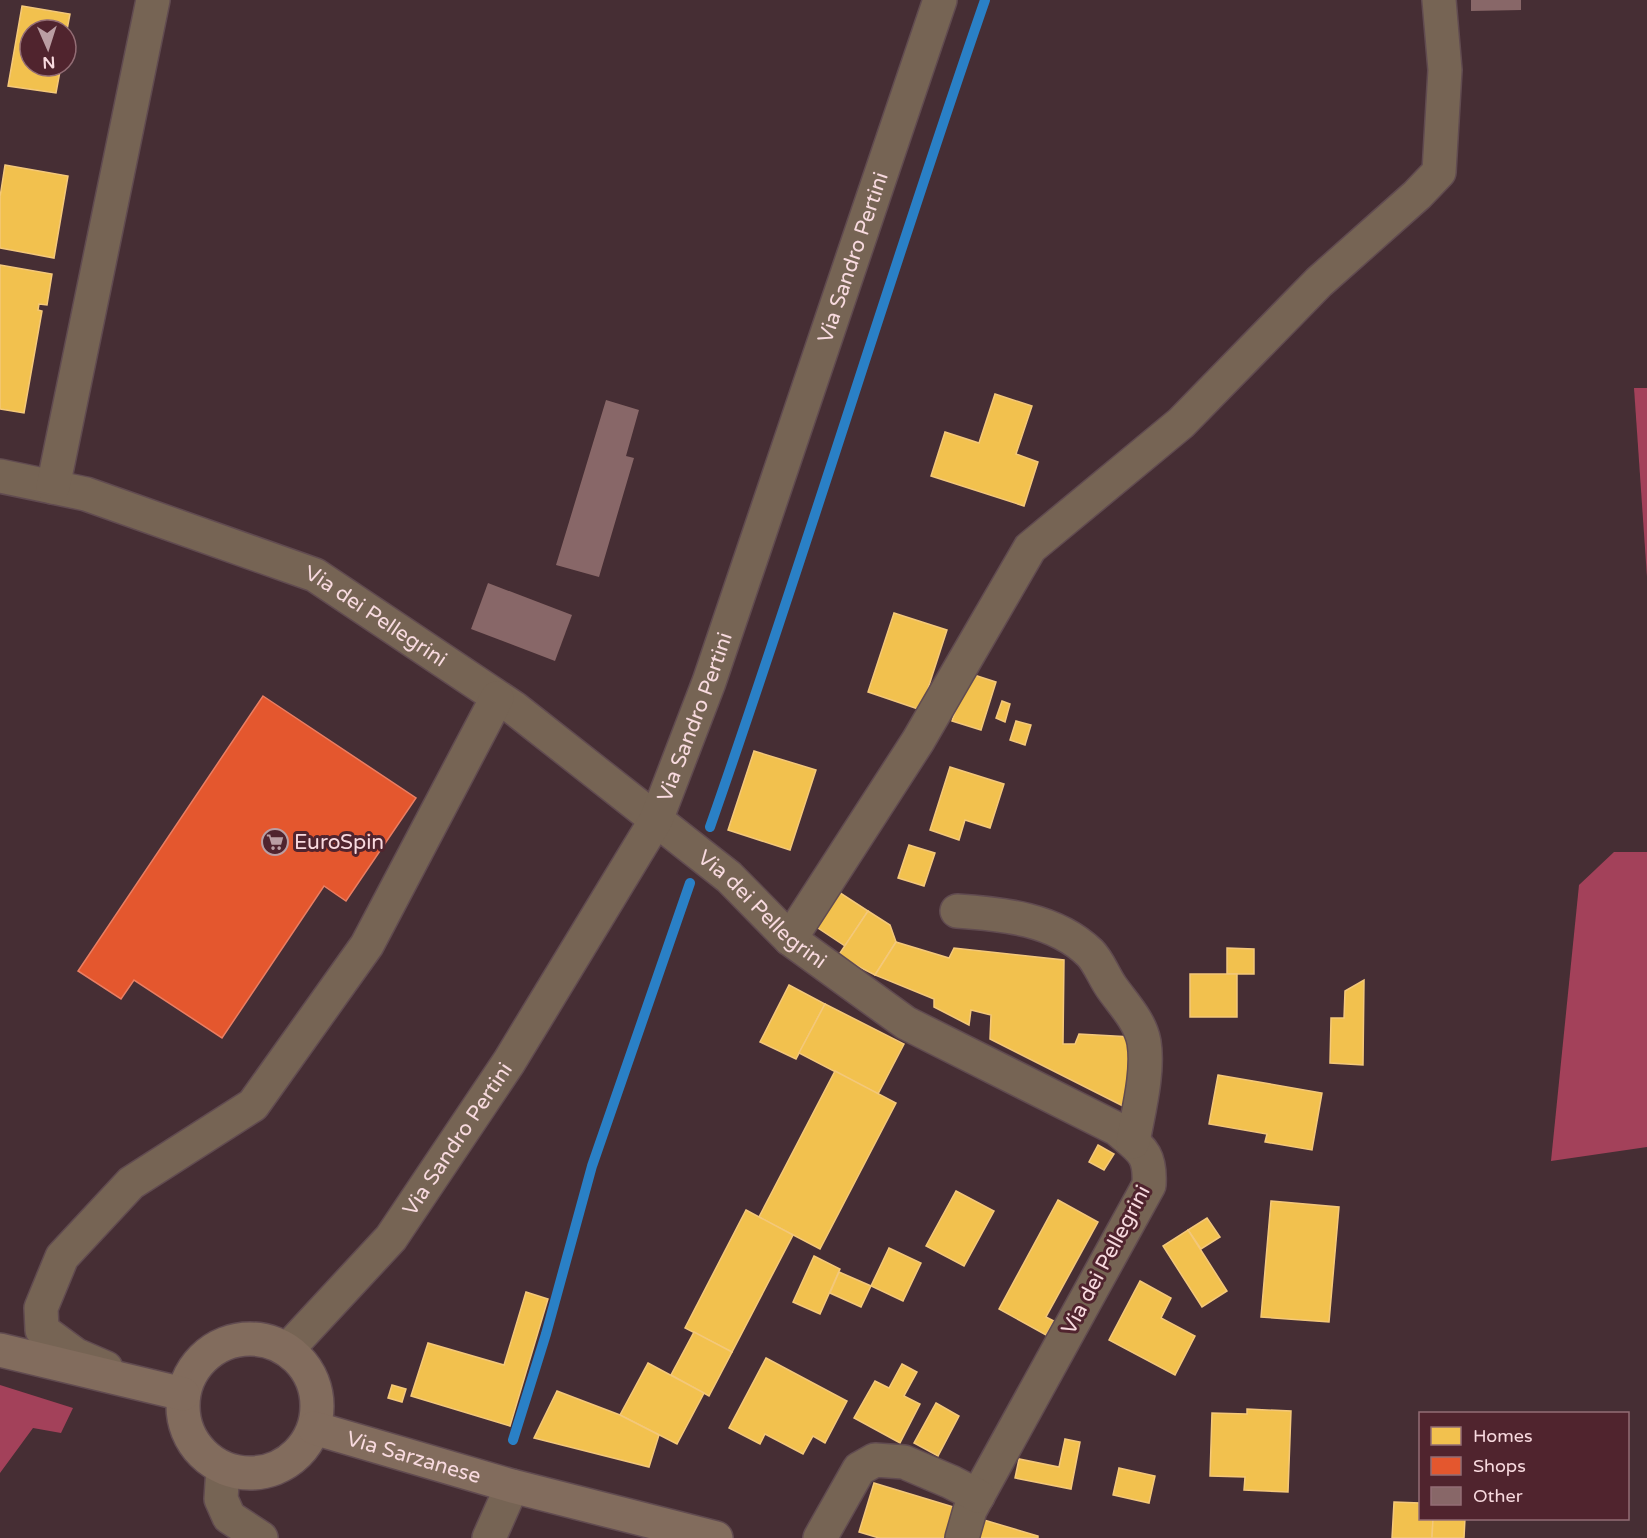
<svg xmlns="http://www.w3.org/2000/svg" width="1647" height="1538" font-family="'Varela Round',sans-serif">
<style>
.forest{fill:#a3415a}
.homes{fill:#f2c14e;stroke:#f4c87a;stroke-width:1.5}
.shops{fill:#e4572e;stroke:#ea7e63;stroke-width:1.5}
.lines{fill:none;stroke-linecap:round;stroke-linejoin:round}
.stream{stroke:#2a80c6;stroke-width:10}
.building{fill:#886768}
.minor-casing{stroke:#614b50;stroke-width:36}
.major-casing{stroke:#614b50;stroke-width:36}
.minor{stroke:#766454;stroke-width:33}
.major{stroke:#826c5d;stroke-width:33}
.labels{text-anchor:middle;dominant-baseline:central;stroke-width:6;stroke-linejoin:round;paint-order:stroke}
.street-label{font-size:21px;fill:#f8dadf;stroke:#50242e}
.poi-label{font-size:21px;fill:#f8dadf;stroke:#50242e;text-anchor:start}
</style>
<rect width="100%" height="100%" fill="#462e34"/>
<g class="forest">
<path d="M 1634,388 L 1647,388 L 1647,577 Z"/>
<path d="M 1614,852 L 1647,852 L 1647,1147 L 1551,1161 L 1579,885 Z"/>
<path d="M 0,1385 L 73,1408 L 61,1433 L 33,1428 L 0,1473 Z"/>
</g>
<g class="homes">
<path d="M 22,6 L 70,14 L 66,35 L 66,30 L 30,30 L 30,66 L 61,66 L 56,93 L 8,86 Z"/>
<path d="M 5,165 L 68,176 L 54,258 L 0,248 L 0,197 Z"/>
<path d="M 0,265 L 52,274 L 47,305 L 39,304 L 38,310 L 42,311 L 24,413 L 0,409 Z"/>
<path d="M 995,394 L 1032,406 L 1016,454 L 1038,462 L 1024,506 L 931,476 L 945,432 L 979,443 Z"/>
<path d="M 894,613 L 947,630 L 921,710 L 868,692 Z"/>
<path d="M 968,673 L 996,682 L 981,730 L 952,721 Z"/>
<path d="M 1002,701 L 1010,704 L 1005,722 L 996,718 Z"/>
<path d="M 1016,721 L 1031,725 L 1025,745 L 1010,740 Z"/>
<path d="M 754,751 L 816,770 L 790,850 L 728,830 Z"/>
<path d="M 950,767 L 1004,784 L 990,828 L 965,820 L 959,840 L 930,830 Z"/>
<path d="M 909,845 L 935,853 L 924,886 L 898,878 Z"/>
<path d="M 831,887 L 868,911 L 845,946 L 809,922 Z"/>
<path d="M 868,911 L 890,925 L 896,942 L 875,975 L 838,956 Z"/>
<path d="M 896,942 L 949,958 L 954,948 L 1064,960 L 1063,1044 L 1075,1044 L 1079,1034 L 1132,1037 L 1125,1107 L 990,1039 L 991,1015 L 971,1010 L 969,1025 L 934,1007 L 934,999 L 875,975 Z"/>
<path d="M 1227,948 L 1254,949 L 1254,974 L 1227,974 Z"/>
<rect x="1190" y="974" width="47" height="43"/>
<path d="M 1364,980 L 1363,1065 L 1330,1063 L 1331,1018 L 1344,1018 L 1345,991 Z"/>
<path d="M 789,985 L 825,1004 L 796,1059 L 760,1042 Z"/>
<path d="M 825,1004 L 904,1044 L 878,1094 L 799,1053 Z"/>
<path d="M 835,1071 L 896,1103 L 820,1249 L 759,1217 Z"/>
<path d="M 1218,1075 L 1322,1093 L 1312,1150 L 1265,1142 L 1267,1134 L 1209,1124 Z"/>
<path d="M 1098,1145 L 1114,1154 L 1104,1170 L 1089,1162 Z"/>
<path d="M 956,1191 L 994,1211 L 964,1266 L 926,1246 Z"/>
<path d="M 1058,1200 L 1098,1222 L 1046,1317 L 1054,1321 L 1046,1335 L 999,1309 Z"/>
<path d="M 1271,1201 L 1339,1207 L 1329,1322 L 1261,1317 Z"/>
<path d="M 746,1210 L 793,1235 L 732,1352 L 685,1328 Z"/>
<path d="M 1207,1218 L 1220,1237 L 1201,1249 L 1188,1230 Z"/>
<path d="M 1188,1230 L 1227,1291 L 1202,1307 L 1163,1246 Z"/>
<path d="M 889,1248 L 921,1263 L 903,1301 L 871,1286 Z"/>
<path d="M 814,1256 L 840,1269 L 820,1314 L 793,1302 Z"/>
<path d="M 839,1272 L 871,1286 L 861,1307 L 830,1293 Z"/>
<path d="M 1140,1281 L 1171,1298 L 1161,1318 L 1195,1336 L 1175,1375 L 1109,1340 Z"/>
<path d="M 526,1292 L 548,1299 L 510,1426 L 411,1396 L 428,1343 L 504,1365 Z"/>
<path d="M 694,1332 L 732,1352 L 709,1396 L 671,1375 Z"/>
<path d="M 766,1358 L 847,1401 L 825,1443 L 813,1436 L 803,1454 L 765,1434 L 760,1444 L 729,1428 Z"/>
<path d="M 648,1363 L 704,1393 L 677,1444 L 620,1415 Z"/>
<path d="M 902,1364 L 917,1372 L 904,1396 L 920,1404 L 900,1443 L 854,1418 L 875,1381 L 889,1388 Z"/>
<path d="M 392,1385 L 406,1389 L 402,1402 L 388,1398 Z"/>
<path d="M 557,1391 L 620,1415 L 659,1435 L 649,1467 L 534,1438 Z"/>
<path d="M 936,1403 L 959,1416 L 938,1456 L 914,1443 Z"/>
<path d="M 1247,1409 L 1291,1411 L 1288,1492 L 1244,1490 L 1245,1477 L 1210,1476 L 1212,1413 L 1247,1414 Z"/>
<path d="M 1065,1439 L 1080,1442 L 1071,1489 L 1015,1478 L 1019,1459 L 1059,1467 Z"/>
<path d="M 1119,1468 L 1155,1476 L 1149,1503 L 1113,1495 Z"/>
<path d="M 874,1483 L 960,1509 L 949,1538 L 879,1538 L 859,1532 Z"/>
<path d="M 1394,1502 L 1420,1503 L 1420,1518 L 1433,1518 L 1432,1538 L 1392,1538 Z"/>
<path d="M 1433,1518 L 1465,1518 L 1464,1538 L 1432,1538 Z"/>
<path d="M 984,1520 L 1038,1536 L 1038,1538 L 979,1538 Z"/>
</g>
<path class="shops" d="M 263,696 L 416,798 L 346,901 L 324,886 L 222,1038 L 134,980 L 121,999 L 78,971 Z"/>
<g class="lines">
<g class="stream">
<path d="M 710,827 C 806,553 890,274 985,0"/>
<path d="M 513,1440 L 546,1334 L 592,1166 L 690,883"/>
</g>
</g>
<g class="building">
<path d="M 1471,0 L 1521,0 L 1521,10 L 1471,11 Z"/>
<path d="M 606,400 L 639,410 L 626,456 L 634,458 L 599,577 L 556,565 Z"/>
<path d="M 488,583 L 572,615 L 555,661 L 471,629 Z"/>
</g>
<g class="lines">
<defs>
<g id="minor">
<path id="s1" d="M 0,476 L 86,494 L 315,575 L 514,708 L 729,877 L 790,939 L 906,1023 L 1117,1129 C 1140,1149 1151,1152 1149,1185 L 970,1510 L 962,1538"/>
<path d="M 53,487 L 153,0"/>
<path d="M 957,911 C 1003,914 1055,919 1090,953 C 1099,962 1104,977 1112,988 C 1124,1005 1140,1021 1144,1042 C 1149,1072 1138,1113 1133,1142"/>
<path d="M 790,939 L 918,741 L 1030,548 L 1181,423 L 1319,282 L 1417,195 L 1439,172 L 1445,70 L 1439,0"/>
<path id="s2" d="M 287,1350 L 391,1238 L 509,1062 L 656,820 L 709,682 L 940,0"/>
<path d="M 106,1368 L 76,1355 L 42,1330 L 41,1308 L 62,1257 L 131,1183 L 253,1105 L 367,945 L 497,698"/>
<path d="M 223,1468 L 221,1499 L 229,1517 L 261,1538"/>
<path d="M 489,1538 L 512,1486"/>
<path d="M 820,1538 L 859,1469 L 875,1460 L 904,1462 L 951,1482 L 978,1496"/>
</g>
<g id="major">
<circle cx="250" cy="1406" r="67"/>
<path d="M 0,1350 L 183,1394"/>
<path id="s3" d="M 314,1428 L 512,1486 L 716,1538"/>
</g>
</defs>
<use href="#minor" class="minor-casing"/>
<use href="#major" class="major-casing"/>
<use href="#minor" class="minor"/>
<use href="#major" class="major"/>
</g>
<defs>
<symbol id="supermarket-ring" viewBox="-11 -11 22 22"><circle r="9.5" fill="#50242e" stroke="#ba9ea3" stroke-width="1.5"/><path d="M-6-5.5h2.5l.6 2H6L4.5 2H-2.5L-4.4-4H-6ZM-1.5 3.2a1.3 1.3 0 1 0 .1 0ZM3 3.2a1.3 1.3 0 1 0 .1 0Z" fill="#ba9ea3"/></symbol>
</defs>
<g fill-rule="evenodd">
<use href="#supermarket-ring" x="260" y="827" width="30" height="30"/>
</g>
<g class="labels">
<g class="street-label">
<text stroke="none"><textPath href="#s2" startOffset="1244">Via Sandro Pertini</textPath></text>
<text stroke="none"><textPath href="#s1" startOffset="404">Via dei Pellegrini</textPath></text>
<text stroke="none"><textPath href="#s2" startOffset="758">Via Sandro Pertini</textPath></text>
<text stroke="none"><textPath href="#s1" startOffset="890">Via dei Pellegrini</textPath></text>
<text stroke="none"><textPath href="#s2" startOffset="272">Via Sandro Pertini</textPath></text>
<text transform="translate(1106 1260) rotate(-62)">Via dei Pellegrini</text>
<text stroke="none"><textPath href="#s3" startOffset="104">Via Sarzanese</textPath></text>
</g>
<g class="poi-label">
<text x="294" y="842">EuroSpin</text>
</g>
</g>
<rect x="1419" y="1412" width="210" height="108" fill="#50242e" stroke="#936d75" stroke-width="1.5"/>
<rect x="1431" y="1427" width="30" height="18" fill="#f2c14e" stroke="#936d75" stroke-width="1.5"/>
<text x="1473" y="1442" font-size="18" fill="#f8dadf">Homes</text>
<rect x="1431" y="1457" width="30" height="18" fill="#e4572e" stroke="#936d75" stroke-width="1.5"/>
<text x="1473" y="1472" font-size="18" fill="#f8dadf">Shops</text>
<rect x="1431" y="1487" width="30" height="18" fill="#886768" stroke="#936d75" stroke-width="1.5"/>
<text x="1473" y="1502" font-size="18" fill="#f8dadf">Other</text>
<g transform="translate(48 48) rotate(177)"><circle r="28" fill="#50242e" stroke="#936d75" stroke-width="1.5"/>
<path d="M0-4.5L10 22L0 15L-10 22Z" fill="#ba9ea3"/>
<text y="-9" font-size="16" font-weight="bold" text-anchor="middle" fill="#f8dadf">N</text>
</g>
</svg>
